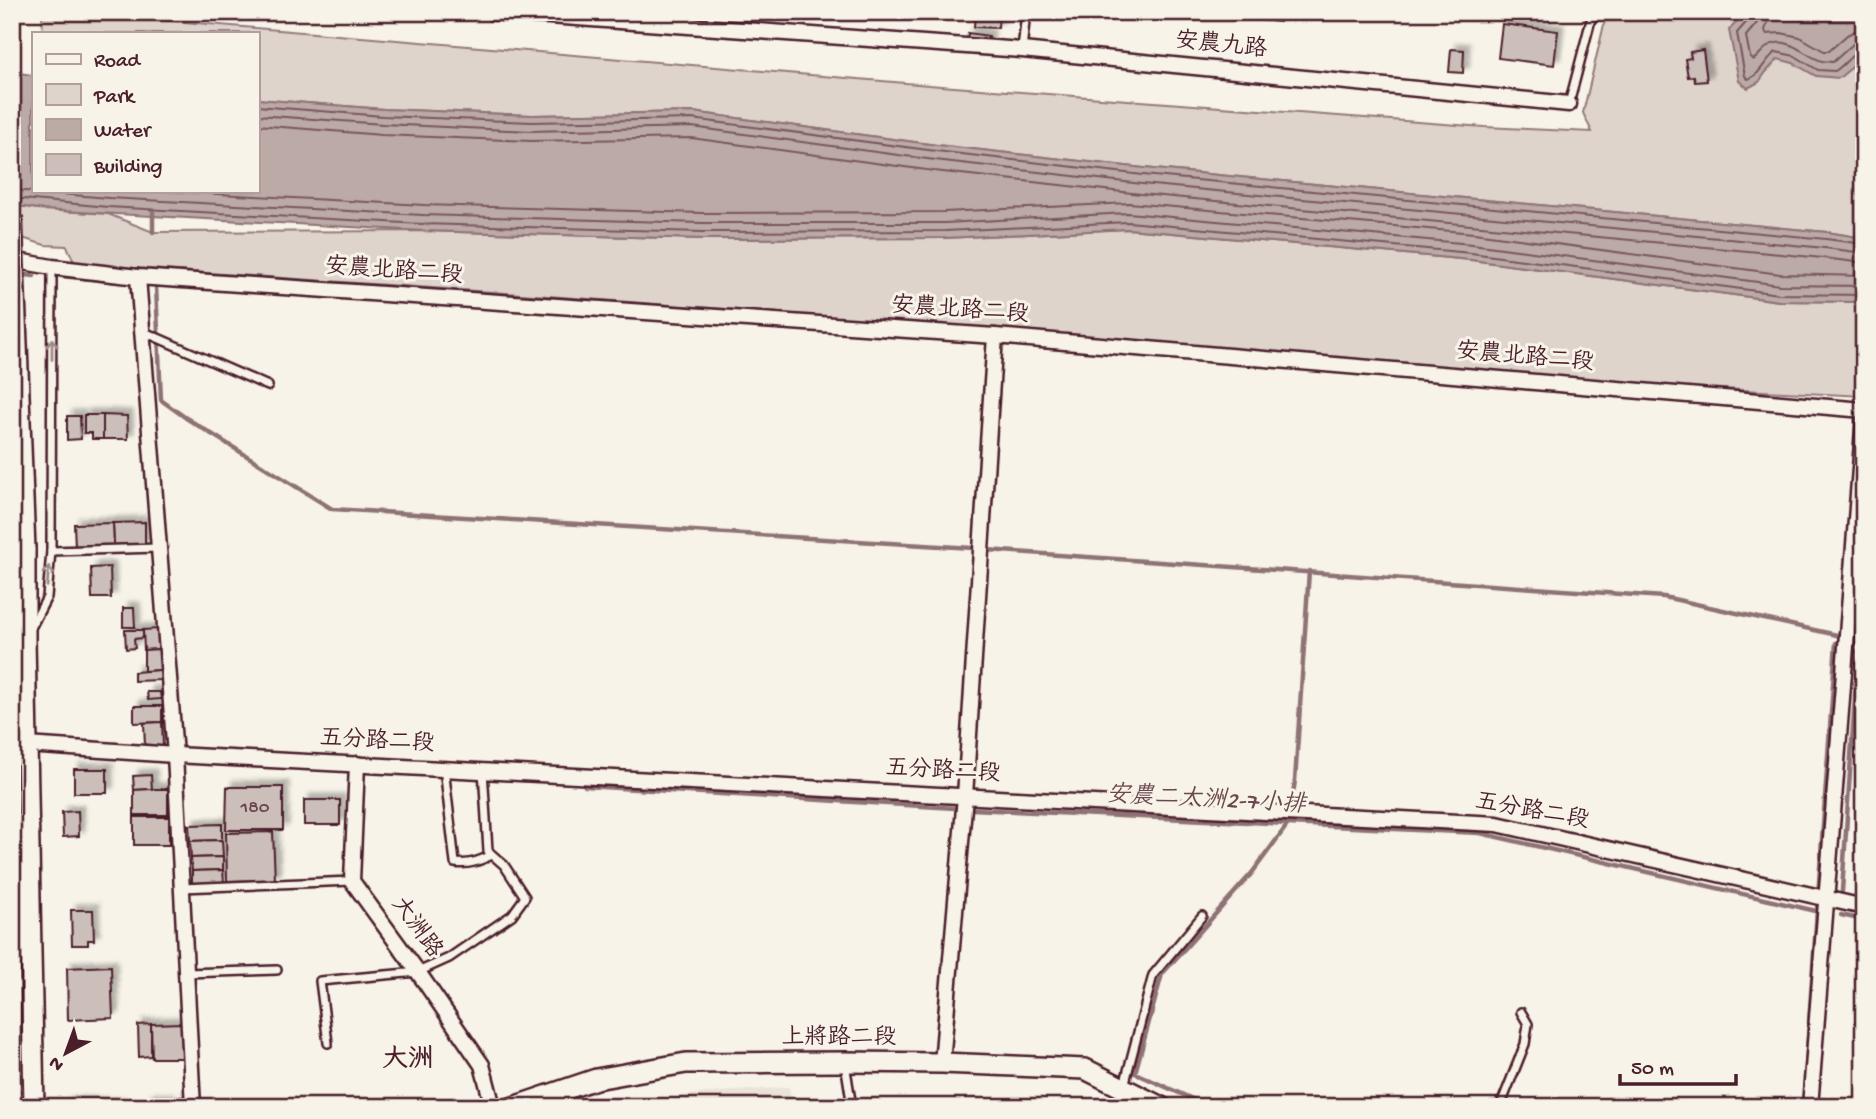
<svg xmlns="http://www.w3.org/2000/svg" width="1876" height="1119" font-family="'Gochi Hand','LXGW WenKai TC',sans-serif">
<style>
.built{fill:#eae3da}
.green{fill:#ded4cc;stroke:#947a7c;stroke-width:2}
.water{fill:#bcaaa7;stroke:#8e7275;stroke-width:2}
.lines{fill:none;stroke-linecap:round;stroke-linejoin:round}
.shore{stroke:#78575d;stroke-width:2}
.stream{stroke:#8e7275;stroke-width:4.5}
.building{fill:#ccbfb9;stroke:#4a1f2b;stroke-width:2;filter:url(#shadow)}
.lane-casing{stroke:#4a1f2b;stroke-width:12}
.street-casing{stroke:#4a1f2b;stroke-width:19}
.secondary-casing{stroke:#4a1f2b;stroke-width:24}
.lane{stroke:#f7f3e8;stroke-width:7}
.street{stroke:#f7f3e8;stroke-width:14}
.secondary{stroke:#f7f3e8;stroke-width:19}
.secondary-bridge-casing{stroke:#4a1f2b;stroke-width:24;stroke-linecap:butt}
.secondary-bridge{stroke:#f7f3e8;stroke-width:19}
.oneway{stroke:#a0898a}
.labels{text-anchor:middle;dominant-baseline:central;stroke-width:6;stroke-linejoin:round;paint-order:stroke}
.number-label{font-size:19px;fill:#6a474e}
.street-label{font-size:23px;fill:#4a1f2b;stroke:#f7f3e8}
.water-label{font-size:24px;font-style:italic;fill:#6c4950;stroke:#f7f3e8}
.quarter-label{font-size:26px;font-weight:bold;fill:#4a1f2b;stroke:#f7f3e8}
</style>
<defs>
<filter id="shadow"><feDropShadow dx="5.5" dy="-5.5" stdDeviation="2" flood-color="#0004"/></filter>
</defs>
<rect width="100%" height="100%" fill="#f7f3e8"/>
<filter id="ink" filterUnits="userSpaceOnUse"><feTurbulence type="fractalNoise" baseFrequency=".0143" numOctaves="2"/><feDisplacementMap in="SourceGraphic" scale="14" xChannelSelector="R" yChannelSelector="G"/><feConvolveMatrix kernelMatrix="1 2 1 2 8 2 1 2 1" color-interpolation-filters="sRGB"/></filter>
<g filter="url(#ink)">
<path class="built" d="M 789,1087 L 792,1107 L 630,1107 L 643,1103 L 695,1094 Z"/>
<g class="green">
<path d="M 42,12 L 67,12 L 941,86 L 1484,127 L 1592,132 L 1583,113 L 1607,12 L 1864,12 L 1864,238 L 1827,232 L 1144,168 L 937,145 L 693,112 L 532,115 L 384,109 L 257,99 L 257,33 L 43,33 Z"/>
<path d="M 12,205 L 44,210 L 108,214 L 153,232 L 423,231 L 702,239 L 945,238 L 1128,229 L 1471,260 L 1779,301 L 1864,302 L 1864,396 L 1684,387 L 995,329 L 521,294 L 75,264 L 67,246 L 45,245 L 12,235 Z"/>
</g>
<g class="water">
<path d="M 1746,12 L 1864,12 L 1864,53 L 1856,64 L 1839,78 L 1816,76 L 1793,63 L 1778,59 L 1766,72 L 1759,82 L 1748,88 L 1739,81 L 1729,30 Z"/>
<path d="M 12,72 L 33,75 L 33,191 L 257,191 L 257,99 L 384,109 L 532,115 L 693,112 L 937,145 L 1144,168 L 1827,232 L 1864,238 L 1864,302 L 1779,301 L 1471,260 L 1128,229 L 945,238 L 702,239 L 423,231 L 44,210 L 12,205 Z"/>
</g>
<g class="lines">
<g class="shore">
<path d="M 1750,12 L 1749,19 L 1737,33 L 1745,76 L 1748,79 C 1760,76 1765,59 1776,52 L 1795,56 L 1818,70 L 1835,71 C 1845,65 1853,51 1864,50"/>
<path d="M 1759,12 L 1757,23 L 1746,36 L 1750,57 L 1753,60 C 1759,56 1763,49 1770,45 C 1788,35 1806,57 1822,61 C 1823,61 1832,62 1833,62 L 1853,44 L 1864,41"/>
<path d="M 1770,12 L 1769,20 L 1765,30 L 1766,34 L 1781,33 L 1800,37 L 1824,51 L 1829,51 L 1847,35 L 1855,31 L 1864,31"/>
<path d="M 257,106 L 383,116 L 531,122 L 692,119 L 936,151 L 1143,175 L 1826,239 L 1864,244"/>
<path d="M 257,115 L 383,124 L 531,131 L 692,127 L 935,160 L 1142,184 L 1825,248 L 1864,253"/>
<path d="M 257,125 L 382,135 L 531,141 L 691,138 L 934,171 L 1141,194 L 1823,258 L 1864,263"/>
<path d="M 12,190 L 109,198 L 423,215 L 702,223 L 945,223 L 1128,213 L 1472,244 L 1780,285 L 1864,286"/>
<path d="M 163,191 L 424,205 L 702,213 L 944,212 L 1129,203 L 1474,233 L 1780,274 L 1864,276"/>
<path d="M 12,198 L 108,207 L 423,224 L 702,232 L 945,231 L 1128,222 L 1471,253 L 1779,294 L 1864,295"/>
</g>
<g class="stream">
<path d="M 153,212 L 153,232"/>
<path d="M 18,274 L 34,276"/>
<path d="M 61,276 L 129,283"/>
<path d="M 156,286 L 161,400 L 186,418 L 332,509 L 973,548"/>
<path d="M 987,550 L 1664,597 L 1837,635 L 1844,641"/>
<path d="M 585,786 L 972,809 L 1480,833 L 1816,911"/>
<path d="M 1290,812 L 1295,781 L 1309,571"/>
<path d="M 1842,891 L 1858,653 L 1851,647"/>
<path d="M 1841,915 L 1864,920"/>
<path d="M 1210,1107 L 1135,1073 L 1162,974 L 1252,873 L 1288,824"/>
<path d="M 1803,1107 L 1836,643 L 1864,645"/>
</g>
</g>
<g class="building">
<path d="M 975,12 L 999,12 L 998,28 L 974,27 Z"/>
<path d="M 1250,12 L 1280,12 L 1279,22 L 1249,19 Z"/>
<path d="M 1287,12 L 1319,12 L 1319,19 L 1287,15 Z"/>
<path d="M 1502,24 L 1558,31 L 1554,65 L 1498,58 Z"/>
<path d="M 968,33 L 989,36 L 988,46 L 967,42 Z"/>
<path d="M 1451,49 L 1464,50 L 1463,73 L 1449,72 Z"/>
<path d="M 1703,50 L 1707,81 L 1695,82 L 1694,76 L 1688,77 L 1685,59 L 1691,58 L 1690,52 Z"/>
<path d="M 84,415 L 103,415 L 103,439 L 92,439 L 92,433 L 84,433 Z"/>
<path d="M 103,415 L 127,416 L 128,439 L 103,439 Z"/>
<path d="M 67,416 L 80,416 L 81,439 L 67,440 Z"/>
<path d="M 145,522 L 145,546 L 114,547 L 113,523 Z"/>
<path d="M 113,523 L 114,547 L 75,548 L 74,524 Z"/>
<path d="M 110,567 L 111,598 L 92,598 L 91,568 Z"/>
<path d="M 123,608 L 134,608 L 135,627 L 123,627 Z"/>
<path d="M 159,629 L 160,649 L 144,650 L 143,630 Z"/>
<path d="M 125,630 L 143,630 L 143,638 L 134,639 L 135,648 L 126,649 Z"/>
<path d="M 160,649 L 161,670 L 144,671 L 144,650 Z"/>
<path d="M 161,670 L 161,680 L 134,681 L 134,672 Z"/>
<path d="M 147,692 L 160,692 L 161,699 L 148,700 Z"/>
<path d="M 134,706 L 162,706 L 162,722 L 134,723 Z"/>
<path d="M 162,722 L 163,746 L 145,746 L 144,723 Z"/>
<rect x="74" y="769" width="33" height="24"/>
<path d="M 151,775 L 152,789 L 134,790 L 133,776 Z"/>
<path d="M 227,787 L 283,787 L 283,830 L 226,830 Z"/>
<path d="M 152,789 L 168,789 L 168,815 L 134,815 L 134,790 Z"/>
<rect x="304" y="800" width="36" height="25"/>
<path d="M 78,811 L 79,836 L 63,837 L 62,812 Z"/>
<rect x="134" y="817" width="35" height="28"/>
<path d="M 222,824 L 222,840 L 190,841 L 189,825 Z"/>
<path d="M 273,832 L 275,880 L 227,881 L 226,833 Z"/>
<path d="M 222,840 L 223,857 L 191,858 L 190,841 Z"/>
<path d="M 223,857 L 223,870 L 192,871 L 191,858 Z"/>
<path d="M 223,870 L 224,882 L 192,884 L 192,871 Z"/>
<path d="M 71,910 L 93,910 L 94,940 L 88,940 L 88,945 L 72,945 Z"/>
<path d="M 111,966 L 113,1018 L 68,1020 L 67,968 Z"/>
<path d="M 182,1023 L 183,1058 L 152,1058 L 151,1024 Z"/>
<path d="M 151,1024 L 151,1056 L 139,1057 L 138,1025 Z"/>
<path d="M 178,1097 L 187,1097 L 188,1107 L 178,1107 Z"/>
<path d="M 146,1100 L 169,1100 L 170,1107 L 146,1107 Z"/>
<rect x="65" y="1103" width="30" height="4"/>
<rect x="97" y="1104" width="23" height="3"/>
</g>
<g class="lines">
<defs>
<g id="lane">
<path d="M 1022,50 L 1026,12"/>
<path d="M 1569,104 L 1593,12"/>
<path d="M 142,331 L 268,386"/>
<path d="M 51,551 L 159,548"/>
<path d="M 32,626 L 47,597 L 51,551 L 52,267"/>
<path d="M 444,768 L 455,863 C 469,865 479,861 492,855"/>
<path d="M 182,888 L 352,881"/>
<path d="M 186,973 L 277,970"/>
<path d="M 328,1043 L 320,981 L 418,972 L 449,958 L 512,915 L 525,897 L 504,865 L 488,851 L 483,770"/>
<path d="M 845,1063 L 852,1107"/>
<path d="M 1124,1086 L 1153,975 L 1202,916"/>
<path d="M 1500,1107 L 1525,1044 L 1528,1024 L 1521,1012"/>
</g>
<g id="street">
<path d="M 492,12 L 1022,50 L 1569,104"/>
<path d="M 12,260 L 52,267 L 138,277 L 995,336 L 1864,410"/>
<path d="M 138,277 L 175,755 L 193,1107"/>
<path d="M 12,744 L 175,755 L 1497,824 L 1864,907"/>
<path d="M 357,764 L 352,881 L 418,972 L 482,1065 L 493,1107"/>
<path d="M 942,1063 L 965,796 L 995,336"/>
<path d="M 1810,1107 L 1864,417"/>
</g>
<g id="secondary">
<path d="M 25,549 L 25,639 L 34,1107"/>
<path d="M 513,1107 L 596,1079 L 686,1063 L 845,1062 L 942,1063 L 1085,1069 L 1161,1107"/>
</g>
</defs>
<use href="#lane" class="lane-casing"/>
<use href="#street" class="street-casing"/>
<use href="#secondary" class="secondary-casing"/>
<use href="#lane" class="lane"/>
<use href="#street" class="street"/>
<use href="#secondary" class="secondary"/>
<defs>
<path id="secondary-bridge" d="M 12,216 L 25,549"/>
</defs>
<use href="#secondary-bridge" class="secondary-bridge-casing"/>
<use href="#secondary-bridge" class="secondary-bridge"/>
</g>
<defs><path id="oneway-shaft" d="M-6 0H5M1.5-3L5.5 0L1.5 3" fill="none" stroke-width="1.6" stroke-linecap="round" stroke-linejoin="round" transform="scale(1.75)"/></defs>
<g class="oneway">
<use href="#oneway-shaft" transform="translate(52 349) rotate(-90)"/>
<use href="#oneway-shaft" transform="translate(48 576) rotate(-85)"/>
</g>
</g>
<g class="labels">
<g class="number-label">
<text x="255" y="808">180</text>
</g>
<g class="street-label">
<text transform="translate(1221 46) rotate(6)">安農九路</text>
<text transform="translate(394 272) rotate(4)">安農北路二段</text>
<text transform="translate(960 311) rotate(4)">安農北路二段</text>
<text transform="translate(1525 358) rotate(5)">安農北路二段</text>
<text transform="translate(377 742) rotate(3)">五分路二段</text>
<text transform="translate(943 772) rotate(3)">五分路二段</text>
<text transform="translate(1532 812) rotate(10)">五分路二段</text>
<text transform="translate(416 928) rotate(54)">大洲路</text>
<text x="839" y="1038">上將路二段</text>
</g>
<g class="water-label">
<text transform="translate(1206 801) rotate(3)">安農二大洲2-7小排</text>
</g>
<g class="quarter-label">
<text x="408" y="1061">大洲</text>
</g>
</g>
<rect width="1876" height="1119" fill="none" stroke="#f7f3e8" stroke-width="42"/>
<rect x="21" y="21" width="1834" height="1077" fill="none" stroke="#4a1f2b" stroke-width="2.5" filter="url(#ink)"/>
<rect x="32" y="32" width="228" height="161" fill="#f7f3e8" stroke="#b29e9c" stroke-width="2"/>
<rect x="46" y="54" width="35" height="10" fill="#f7f3e8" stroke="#b29e9c" stroke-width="2"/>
<text x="94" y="66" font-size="21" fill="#4a1f2b">Road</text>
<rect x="46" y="84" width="35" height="21" fill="#ded4cc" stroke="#b29e9c" stroke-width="2"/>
<text x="94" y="102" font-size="21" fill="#4a1f2b">Park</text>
<rect x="46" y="119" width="35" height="21" fill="#bcaaa7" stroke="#b29e9c" stroke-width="2"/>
<text x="94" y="136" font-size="21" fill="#4a1f2b">Water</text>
<rect x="46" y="154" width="35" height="21" fill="#ccbfb9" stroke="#b29e9c" stroke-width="2"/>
<text x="94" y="172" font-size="21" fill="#4a1f2b">Building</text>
<g transform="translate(66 1053) rotate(221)" stroke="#f7f3e8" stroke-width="5" paint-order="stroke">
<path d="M0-5L12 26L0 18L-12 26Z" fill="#4a1f2b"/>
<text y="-10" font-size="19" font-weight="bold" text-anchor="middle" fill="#4a1f2b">N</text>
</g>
<path d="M1620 1074v10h116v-10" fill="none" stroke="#4a1f2b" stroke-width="3.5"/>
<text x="1631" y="1074" font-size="21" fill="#4a1f2b" stroke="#f7f3e8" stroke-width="5" paint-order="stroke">50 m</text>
</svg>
